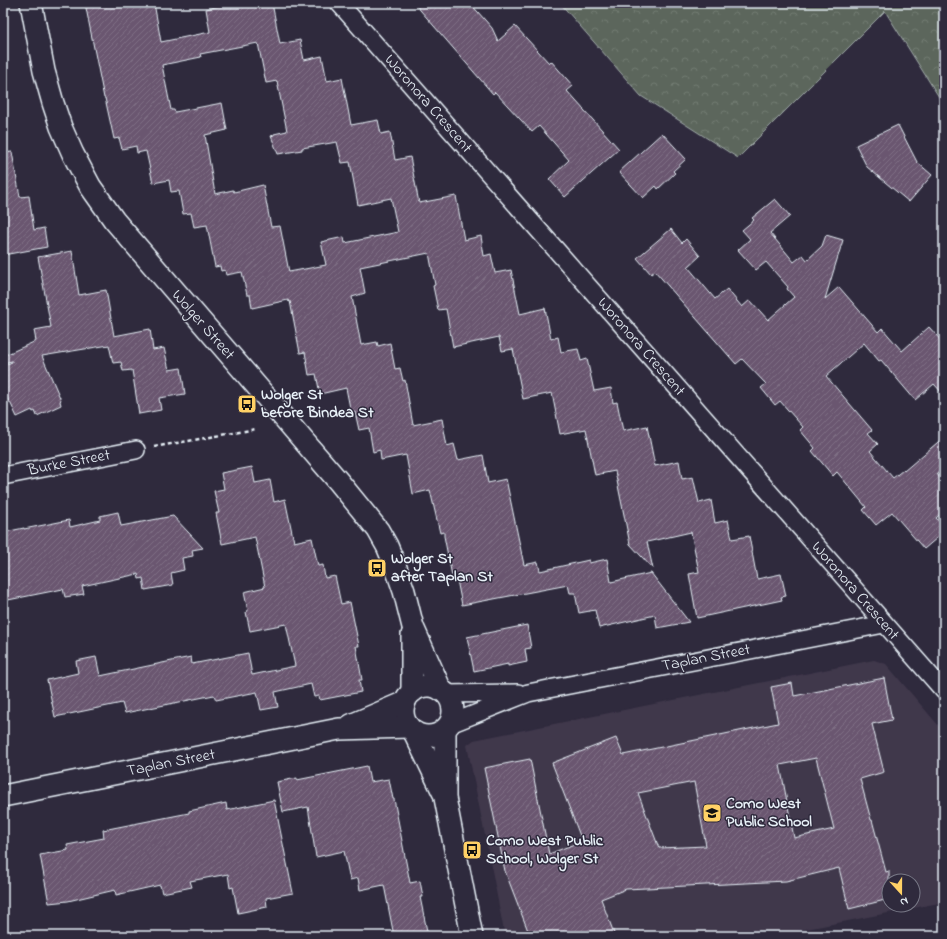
<svg xmlns="http://www.w3.org/2000/svg" width="947" height="939" font-family="'Indie Flower',sans-serif">
<style>
.built{fill:#41384c;fill-rule:evenodd}
.forest{fill:url(#forest-crowns);stroke:#a2acaa}
.building{fill:url(#building-hatch);stroke:#e8f1f8;fill-rule:evenodd}
.lines{fill:none;stroke-linecap:round;stroke-linejoin:round}
.minor-casing{stroke:#e8f1f8;stroke-width:20}
.tertiary-casing{stroke:#e8f1f8;stroke-width:24}
.path{stroke:#e8f1f8;stroke-width:2.5;stroke-dasharray:4 3;stroke-linecap:butt}
.minor{stroke:#2f2a3d;stroke-width:17}
.tertiary{stroke:#2f2a3d;stroke-width:21}
.labels{text-anchor:middle;dominant-baseline:central;stroke-width:3;stroke-linejoin:round;paint-order:stroke}
.street-label{font-size:16px;fill:#e8f1f8;stroke:#2f2a3d}
.poi-label{font-size:16px;font-weight:bold;fill:#e8f1f8;stroke:#2f2a3d;text-anchor:start}
</style>
<defs>
<pattern id="forest-crowns" width="20" height="18" patternUnits="userSpaceOnUse"><rect width="20" height="18" fill="#5b665b"/><path d="M2 6a3 3 0 1 1 6 0M12 15a3 3 0 1 1 6 0" fill="none" stroke="#737c73"/></pattern>
<pattern id="building-hatch" width="6" height="6" patternUnits="userSpaceOnUse"><rect width="6" height="6" fill="#6a5770"/><path d="M-1 1l2-2M0 6l6-6M5 7l2-2" fill="none" stroke="#7f7085"/></pattern>
</defs>
<rect width="100%" height="100%" fill="#2f2a3d"/>
<filter id="ink" filterUnits="userSpaceOnUse"><feTurbulence type="fractalNoise" baseFrequency=".025" numOctaves="2"/><feDisplacementMap in="SourceGraphic" scale="8" xChannelSelector="R" yChannelSelector="G"/><feConvolveMatrix kernelMatrix="1 2 1 2 8 2 1 2 1" color-interpolation-filters="sRGB"/></filter>
<g filter="url(#ink)">
<path class="built" d="M 874,660 L 886,664 L 944,732 L 944,902 L 771,936 L 505,936 L 467,745 L 474,740 ZM 889,881 L 913,881 L 913,905 L 889,905 Z"/>
<path class="forest" d="M 560,3 L 944,3 L 944,105 L 885,11 L 738,158 L 641,96 Z"/>
<g class="building">
<path d="M 85,3 L 154,3 L 161,42 L 210,32 L 206,9 L 235,3 L 272,3 L 280,44 L 300,40 L 304,60 L 322,56 L 327,81 L 342,78 L 351,125 L 378,120 L 381,134 L 390,132 L 395,160 L 410,157 L 419,203 L 456,196 L 464,240 L 481,236 L 484,256 L 491,254 L 495,273 L 511,270 L 520,314 L 545,308 L 551,339 L 558,337 L 561,352 L 578,349 L 581,361 L 587,359 L 594,391 L 611,388 L 613,403 L 617,402 L 623,431 L 647,426 L 655,466 L 679,461 L 682,479 L 693,477 L 699,503 L 711,500 L 715,523 L 728,520 L 732,539 L 749,536 L 757,579 L 781,574 L 786,596 L 781,597 L 782,600 L 697,618 L 689,574 L 699,572 L 691,532 L 647,542 L 653,569 L 630,544 L 615,471 L 595,475 L 586,429 L 560,434 L 552,393 L 523,399 L 513,349 L 502,351 L 499,337 L 453,347 L 446,309 L 438,310 L 433,286 L 435,285 L 429,253 L 360,267 L 365,293 L 352,297 L 361,345 L 377,342 L 378,346 L 390,343 L 395,369 L 400,368 L 403,381 L 405,380 L 413,425 L 442,419 L 447,446 L 454,444 L 458,460 L 483,455 L 488,483 L 506,479 L 524,565 L 538,562 L 540,571 L 589,560 L 589,563 L 607,559 L 611,582 L 651,573 L 689,622 L 657,628 L 655,615 L 599,628 L 595,610 L 579,613 L 575,593 L 570,593 L 568,585 L 462,605 L 456,575 L 452,576 L 444,536 L 444,532 L 440,533 L 430,490 L 413,494 L 406,455 L 381,460 L 380,450 L 373,452 L 369,428 L 359,430 L 355,412 L 351,413 L 346,388 L 320,394 L 316,374 L 309,375 L 305,352 L 300,353 L 290,301 L 289,302 L 288,300 L 252,308 L 250,295 L 247,295 L 242,272 L 226,275 L 225,270 L 221,271 L 220,266 L 215,267 L 207,225 L 194,227 L 191,213 L 183,214 L 179,191 L 171,192 L 169,180 L 153,183 L 146,151 L 137,153 L 136,146 L 122,149 L 119,138 L 114,139 L 105,98 L 104,98 ZM 258,43 L 266,83 L 277,81 L 287,131 L 274,134 L 274,135 L 271,136 L 278,154 L 302,150 L 302,148 L 337,142 L 342,163 L 350,162 L 358,205 L 391,198 L 398,232 L 345,243 L 344,237 L 321,242 L 326,265 L 289,272 L 280,226 L 271,227 L 263,185 L 234,192 L 233,190 L 215,194 L 205,135 L 227,130 L 222,103 L 175,112 L 174,110 L 171,110 L 162,65 L 201,57 L 200,54 Z"/>
<path d="M 414,3 L 470,3 L 492,28 L 498,41 L 515,26 L 549,63 L 551,61 L 573,86 L 567,91 L 619,149 L 565,197 L 549,179 L 569,160 L 539,126 L 532,132 L 495,92 L 493,94 Z"/>
<path d="M 898,125 L 917,162 L 932,175 L 909,202 L 867,167 L 856,145 Z"/>
<path d="M 662,133 L 686,159 L 673,171 L 675,173 L 658,189 L 656,186 L 643,198 L 619,172 Z"/>
<path d="M 12,152 L 20,197 L 29,196 L 34,230 L 44,228 L 47,247 L 3,255 L 3,153 Z"/>
<path d="M 775,199 L 790,216 L 770,233 L 794,262 L 803,255 L 807,260 L 822,246 L 826,235 L 843,240 L 825,299 L 839,287 L 878,332 L 882,328 L 902,351 L 929,327 L 944,344 L 944,395 L 934,384 L 915,400 L 881,360 L 879,361 L 864,343 L 826,376 L 872,430 L 868,433 L 878,444 L 870,451 L 893,478 L 903,470 L 904,471 L 944,437 L 944,468 L 937,474 L 944,483 L 944,511 L 936,518 L 944,527 L 944,532 L 924,549 L 892,512 L 876,525 L 863,510 L 866,507 L 837,472 L 833,476 L 812,451 L 815,448 L 800,430 L 803,427 L 780,401 L 775,405 L 761,388 L 766,384 L 742,359 L 736,364 L 655,271 L 651,274 L 637,258 L 671,229 L 682,243 L 686,239 L 700,256 L 688,267 L 715,299 L 727,289 L 742,307 L 750,300 L 768,320 L 794,297 L 787,289 L 788,287 L 766,262 L 756,270 L 738,250 L 750,239 L 742,230 L 754,220 L 752,218 Z"/>
<path d="M 72,251 L 79,295 L 106,290 L 114,336 L 150,329 L 153,350 L 164,348 L 169,370 L 181,368 L 185,394 L 159,398 L 161,410 L 139,414 L 132,370 L 123,371 L 121,362 L 113,363 L 109,345 L 42,356 L 61,400 L 60,401 L 61,405 L 37,416 L 35,411 L 33,412 L 32,410 L 17,417 L 10,402 L 9,402 L 3,388 L 3,366 L 12,362 L 12,361 L 3,363 L 3,356 L 36,341 L 34,330 L 51,327 L 38,257 Z"/>
<path d="M 252,467 L 255,483 L 270,480 L 274,502 L 285,499 L 294,542 L 312,538 L 318,566 L 323,565 L 325,578 L 335,576 L 341,604 L 350,602 L 359,646 L 356,646 L 362,680 L 359,680 L 361,692 L 320,700 L 319,696 L 314,697 L 311,684 L 275,692 L 278,707 L 261,710 L 257,692 L 216,700 L 214,695 L 125,713 L 122,703 L 55,717 L 47,680 L 78,673 L 76,661 L 96,657 L 100,676 L 191,657 L 192,664 L 248,653 L 252,675 L 295,666 L 286,624 L 250,631 L 246,612 L 248,611 L 244,592 L 265,587 L 255,537 L 222,544 L 216,513 L 219,513 L 214,491 L 224,489 L 221,473 Z"/>
<path d="M 118,512 L 121,526 L 173,516 L 203,548 L 192,550 L 193,556 L 182,558 L 184,570 L 171,573 L 173,585 L 145,590 L 143,578 L 139,579 L 138,574 L 82,586 L 84,594 L 65,597 L 63,589 L 3,601 L 3,547 L 8,546 L 5,532 L 24,528 L 24,529 L 69,520 L 70,527 L 100,520 L 100,516 Z"/>
<path d="M 527,625 L 531,648 L 525,649 L 527,662 L 508,666 L 508,664 L 474,671 L 467,637 Z"/>
<path d="M 884,678 L 892,720 L 872,724 L 884,772 L 860,779 L 871,820 L 872,820 L 886,872 L 889,871 L 889,899 L 849,909 L 839,868 L 786,881 L 626,889 L 601,899 L 615,936 L 530,936 L 505,871 L 484,768 L 530,759 L 549,854 L 582,841 L 552,763 L 616,738 L 623,755 L 778,723 L 771,687 L 792,683 L 794,696 ZM 816,758 L 834,829 L 794,838 L 780,765 ZM 694,782 L 706,846 L 659,848 L 638,793 Z"/>
<path d="M 367,766 L 370,782 L 389,779 L 393,799 L 394,799 L 410,883 L 420,881 L 423,897 L 420,897 L 428,936 L 394,936 L 384,885 L 360,890 L 358,878 L 350,880 L 344,851 L 316,857 L 308,807 L 283,812 L 277,782 L 297,778 L 297,780 Z"/>
<path d="M 274,800 L 293,893 L 266,898 L 267,907 L 238,913 L 233,887 L 230,888 L 228,874 L 190,881 L 192,887 L 162,893 L 160,885 L 116,895 L 115,890 L 68,901 L 49,903 L 40,855 L 68,850 L 67,845 L 104,838 L 103,830 L 189,813 L 189,811 L 226,803 L 227,810 Z"/>
</g>
<g class="lines">
<defs>
<g id="minor">
<path d="M 339,3 L 944,691"/>
<path d="M 3,476 L 136,450"/>
<path d="M 446,694 L 518,693"/>
<path d="M 450,724 L 528,693 L 884,624"/>
</g>
<g id="tertiary">
<path d="M 31,3 L 44,71 L 53,103 L 61,127 L 73,154 L 90,186 L 114,220 L 339,482 L 378,530 L 387,546 L 395,565 L 404,591 L 413,627 L 441,690"/>
<circle cx="428" cy="711" r="25"/>
<path d="M 412,692 L 412,635"/>
<path d="M 351,725 L 405,702"/>
<path d="M 445,729 L 445,798 L 472,936"/>
<path d="M 414,732 L 443,792"/>
<path d="M 3,796 L 339,729 L 409,727"/>
</g>
</defs>
<use href="#minor" class="minor-casing"/>
<use href="#tertiary" class="tertiary-casing"/>
<path class="path" d="M 154,447 L 256,429"/>
<use href="#minor" class="minor"/>
<use href="#tertiary" class="tertiary"/>
</g>
</g>
<defs>
<symbol id="bus-square" viewBox="-11 -11 22 22"><rect x="-9" y="-9" width="18" height="18" rx="4" fill="#ffd166" stroke="#2f2a3d"/><path d="M-5-6H5V4H4V6H2V4H-2V6H-4V4H-5ZM-3.5-4V0h7V-4ZM-3.5 1.2v1.5H-2V1.2ZM2 1.2v1.5H3.5V1.2Z" fill="#111"/></symbol>
<symbol id="school-square" viewBox="-11 -11 22 22"><rect x="-9" y="-9" width="18" height="18" rx="4" fill="#ffd166" stroke="#2f2a3d"/><path d="M0-5L7-2L0 1L-7-2ZM-4 1L0 2.5L4 1V4Q0 6-4 4Z" fill="#111"/></symbol>
</defs>
<g fill-rule="evenodd">
<use href="#bus-square" x="236" y="393" width="22" height="22"/>
<use href="#bus-square" x="366" y="557" width="22" height="22"/>
<use href="#school-square" x="701" y="802" width="22" height="22"/>
<use href="#bus-square" x="461" y="839" width="22" height="22"/>
</g>
<g class="labels">
<g class="street-label">
<text transform="translate(428 104) rotate(49)">Woronora Crescent</text>
<text transform="translate(203 325) rotate(49)">Wolger Street</text>
<text transform="translate(641 347) rotate(49)">Woronora Crescent</text>
<text transform="translate(69 463) rotate(-11)">Burke Street</text>
<text transform="translate(855 591) rotate(49)">Woronora Crescent</text>
<text transform="translate(706 658) rotate(-11)">Taplan Street</text>
<text transform="translate(171 763) rotate(-11)">Taplan Street</text>
</g>
<g class="poi-label">
<text x="261" y="395">Wolger St<tspan x="261" dy="18">before Bindea St</tspan></text>
<text x="391" y="559">Wolger St<tspan x="391" dy="18">after Taplan St</tspan></text>
<text x="726" y="804">Como West<tspan x="726" dy="18">Public School</tspan></text>
<text x="486" y="841">Como West Public<tspan x="486" dy="18">School, Wolger St</tspan></text>
</g>
</g>
<rect width="947" height="939" fill="none" stroke="#2f2a3d" stroke-width="16"/>
<rect x="8" y="8" width="931" height="923" fill="none" stroke="#e8f1f8" stroke-width="1.5" filter="url(#ink)"/>
<g transform="translate(901 893) rotate(159)"><circle r="19" fill="#2f2a3d" stroke="#797a88"/>
<path d="M0-3L7 15L0 10L-7 15Z" fill="#ffd166"/>
<text y="-6" font-size="11" font-weight="bold" text-anchor="middle" fill="#e8f1f8">N</text>
</g>
</svg>
